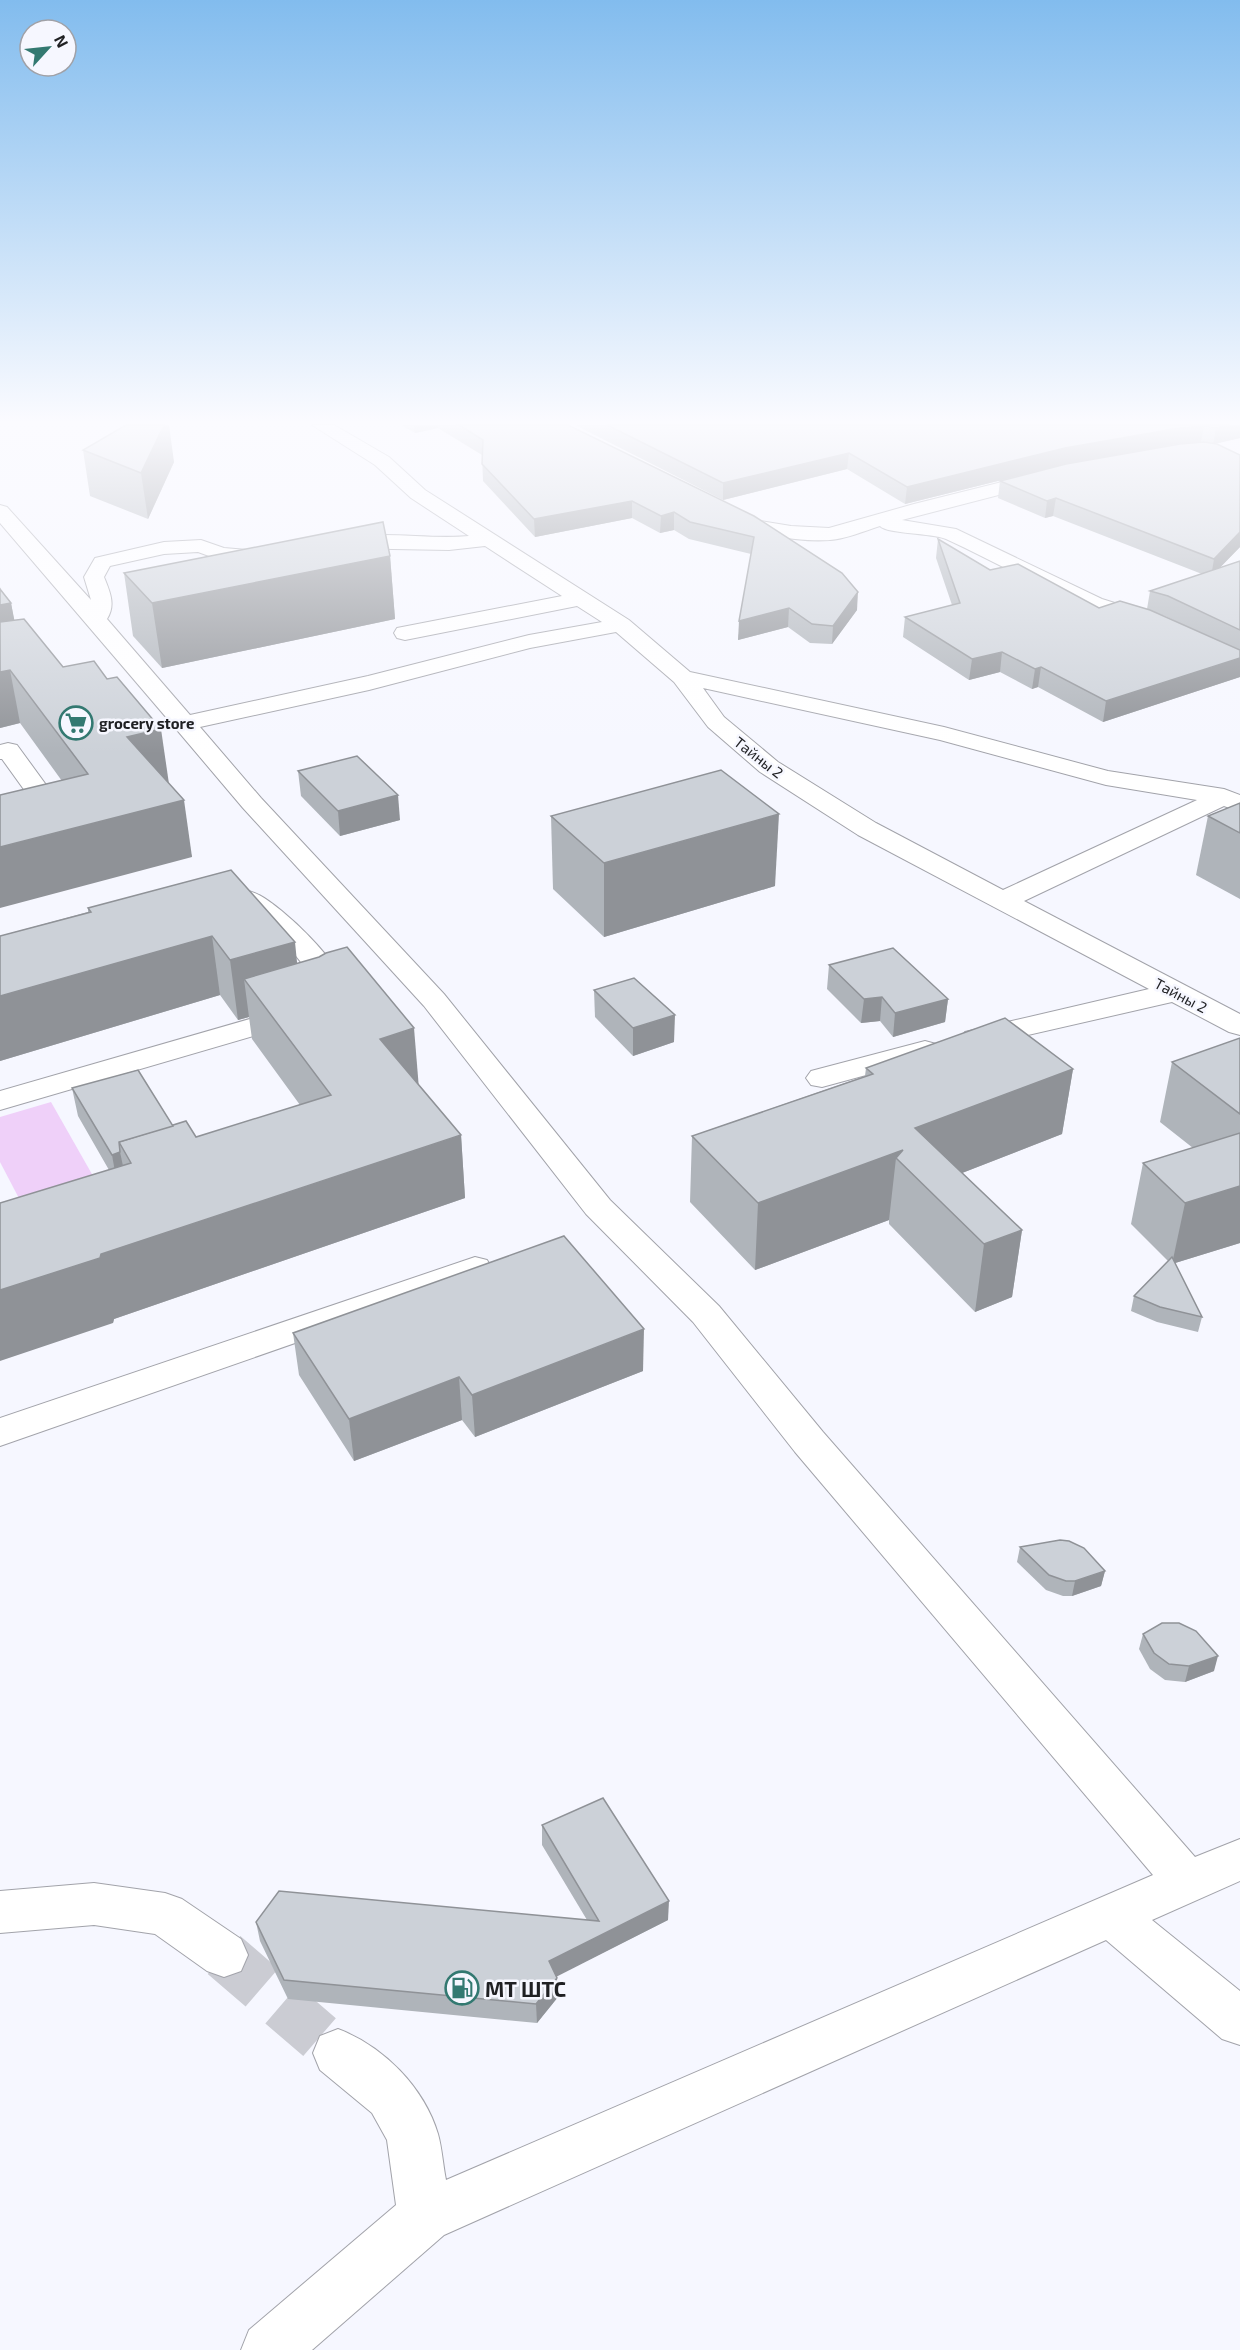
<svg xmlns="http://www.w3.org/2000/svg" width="1240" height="2350" font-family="'Exo 2',sans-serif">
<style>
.green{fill:#efd0f9}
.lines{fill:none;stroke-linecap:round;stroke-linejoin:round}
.minor-tunnel{stroke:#cbccd3;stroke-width:50;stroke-dasharray:50 26;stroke-linecap:butt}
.minor-casing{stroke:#a2a3aa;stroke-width:2}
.minor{fill:#fff;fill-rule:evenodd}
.wall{fill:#afb4ba;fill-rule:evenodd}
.shaded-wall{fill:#8f9297}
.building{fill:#ccd1d8;stroke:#8f9297;stroke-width:1.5}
.labels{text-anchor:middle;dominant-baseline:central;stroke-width:5;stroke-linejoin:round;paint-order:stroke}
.far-poi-label{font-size:15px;font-weight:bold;fill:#1f2023;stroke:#f6f7ff;text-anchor:start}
.far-street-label{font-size:15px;fill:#1f2023;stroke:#f6f7ff}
.near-poi-label{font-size:21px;font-weight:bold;fill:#1f2023;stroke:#f6f7ff;text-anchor:start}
</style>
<rect width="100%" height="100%" fill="#f6f7ff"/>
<path class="green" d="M 51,1102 L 97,1183 L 23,1206 L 0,1162 L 0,1117 Z"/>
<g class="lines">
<path class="minor-tunnel" d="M 224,1955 L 338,2053"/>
<defs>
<g id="minor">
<path d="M 312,425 L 334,425 L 389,457 L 425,490 L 629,620 L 690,672 L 944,727 L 1108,771 L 1224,789 L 1240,795 L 1240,812 L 1224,806 L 1024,901 L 1240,1014 L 1240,1035 L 1229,1032 L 1172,1002 L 976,1047 L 965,1044 L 961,1038 L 965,1032 L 1149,989 L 858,835 L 760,772 L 708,727 L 674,682 L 616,632 L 530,648 L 369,690 L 200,727 L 261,798 L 444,994 L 610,1200 L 719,1306 L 823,1432 L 1195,1857 L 1240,1839 L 1240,1881 L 1152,1920 L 1240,1991 L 1240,2045 L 1222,2039 L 1106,1940 L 444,2235 L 312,2350 L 241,2350 L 249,2330 L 396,2205 L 387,2140 L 372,2113 L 320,2070 L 313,2053 L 320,2036 L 338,2029 C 383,2046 424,2087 438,2134 C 442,2148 443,2165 446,2180 L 1153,1875 L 795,1452 L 693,1322 L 586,1214 L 424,1006 L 243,808 L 177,730 L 174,729 L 171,723 L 0,523 L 0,505 L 7,507 L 91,600 L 84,577 L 95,558 L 164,542 L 201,540 L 224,548 L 270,552 L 273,556 L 270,560 L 253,564 L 220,560 L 198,552 L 164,554 L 110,566 L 104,577 C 110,592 116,605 107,619 L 190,715 L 368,676 L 529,635 L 602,622 L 577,606 L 405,640 L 397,638 L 394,633 L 397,628 L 562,596 L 485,546 L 449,550 L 337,548 L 334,544 L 337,540 C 379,529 426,540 469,536 L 411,498 L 375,465 ZM 703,688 L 940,740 L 1106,785 L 1197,800 L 1003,890 L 876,823 L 778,762 L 724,717 Z"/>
<path d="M 1042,472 L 1049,474 L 1051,478 L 1049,482 L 902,520 L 956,529 L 1102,599 L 1153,615 L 1156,620 L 1153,625 L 1145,627 C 1074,609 1012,569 946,539 C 932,533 887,534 880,526 C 864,531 846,539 830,540 C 806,542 736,535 722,515 L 725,511 L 732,509 L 760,521 L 791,526 L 829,528 L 914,504 Z"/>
<path d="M 8,743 L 17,745 L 68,815 L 72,820 L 68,825 L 0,843 L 0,827 L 43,816 L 2,759 L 0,759 L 0,745 Z"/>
<path d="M 237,888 C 244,890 252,891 259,895 C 282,907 343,963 344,990 C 344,1000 333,1010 325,1015 L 0,1110 L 0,1091 L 305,1003 L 313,996 C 321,972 268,926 250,914 C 241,907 229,905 223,896 L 227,890 Z"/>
<path d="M 925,1041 L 936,1044 L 940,1050 L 936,1056 L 822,1087 L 811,1085 L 806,1078 L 811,1071 Z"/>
<path d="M 475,1257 L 487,1260 L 492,1268 L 487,1276 L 0,1446 L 0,1418 Z"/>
<path d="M 94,1883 L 165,1893 L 182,1899 L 241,1939 L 248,1955 L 241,1971 L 224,1977 L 207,1971 L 155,1934 L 94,1925 L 0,1933 L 0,1891 Z"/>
</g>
</defs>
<use href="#minor" class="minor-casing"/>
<use href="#minor" class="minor"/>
</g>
<g class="wall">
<path d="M 401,425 L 568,425 L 754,516 L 857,610 L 832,644 L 810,643 L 788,627 L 738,640 L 751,554 L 689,539 L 674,530 L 660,533 L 632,518 L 535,537 L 483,481 L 482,455 L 438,428 L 415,433 Z"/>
<path d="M 575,425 L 1240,425 L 1240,438 L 1215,444 L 1240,455 L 1240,547 L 1219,568 L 1240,561 L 1240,677 L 1103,722 L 1038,687 L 1032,689 L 1000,672 L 969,680 L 903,637 L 905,617 L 952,605 L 936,558 L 938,539 L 990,570 L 1099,608 L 1147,609 L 1150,591 L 1202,574 L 1053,516 L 1045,518 L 998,498 L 1000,481 L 1201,442 L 1177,444 L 1063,465 L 905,504 L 847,469 L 723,500 ZM 1159,614 L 1165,616 L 1198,632 Z"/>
<path d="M 83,450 L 174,462 L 148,519 L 90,496 Z"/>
<path d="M 390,556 L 395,619 L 162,668 L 133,636 L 124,573 Z"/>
<path d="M 1,590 L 11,603 L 14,620 L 63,667 L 169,783 L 192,857 L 62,781 L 20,723 L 0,728 Z"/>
<path d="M 298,771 L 400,820 L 340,836 L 301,796 Z"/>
<path d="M 1240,803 L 1240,899 L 1196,875 L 1208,816 Z"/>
<path d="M 551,816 L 775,886 L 604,937 L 553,889 Z"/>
<path d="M 231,870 L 297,964 L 419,1085 L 461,1135 L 465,1198 L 114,1319 L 113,1323 L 109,1170 L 78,1116 L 72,1088 L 173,1126 L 196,1137 L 300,1105 L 252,1039 L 249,1017 L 238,1020 L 220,995 L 0,1061 L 0,936 L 88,912 L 88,908 Z"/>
<path d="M 829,965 L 948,999 L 945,1022 L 893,1037 L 880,1021 L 861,1023 L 827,989 Z"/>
<path d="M 594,990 L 674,1042 L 633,1056 L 595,1017 Z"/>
<path d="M 1240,1038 L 1240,1243 L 1175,1263 L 1202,1317 L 1198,1332 L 1157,1322 L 1131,1311 L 1134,1296 L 1168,1261 L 1131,1224 L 1143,1163 L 1193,1148 L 1160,1122 L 1172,1062 Z"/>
<path d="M 866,1068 L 1073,1069 L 1062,1134 L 962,1173 L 1022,1230 L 1012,1297 L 975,1312 L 889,1224 L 889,1220 L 755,1270 L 690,1202 L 692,1136 L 865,1076 Z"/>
<path d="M 293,1333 L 643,1371 L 475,1437 L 462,1420 L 354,1461 L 299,1375 Z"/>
<path d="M 1020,1547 L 1105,1571 L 1101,1586 L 1072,1596 L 1063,1596 L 1046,1590 L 1017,1562 Z"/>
<path d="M 1143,1634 L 1214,1671 L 1185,1682 L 1165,1680 L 1150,1669 L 1139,1649 Z"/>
<path d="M 542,1825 L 668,1920 L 556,1976 L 558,1997 L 537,2023 L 288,1999 L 260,1941 L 256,1922 L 587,1920 L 542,1845 Z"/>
</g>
<g class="shaded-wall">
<path d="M 164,425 L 169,425 L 174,462 L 148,519 L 141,473 Z"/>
<path d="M 414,425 L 438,425 L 438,428 L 415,433 Z"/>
<path d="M 1229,425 L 1240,425 L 1240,438 L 1213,444 L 1216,428 Z"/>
<path d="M 1204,426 L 1201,442 L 1177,444 L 1063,465 L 905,504 L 907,487 L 1065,448 L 1179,428 Z"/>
<path d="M 849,453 L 847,469 L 723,500 L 723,483 Z"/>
<path d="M 1056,498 L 1053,516 L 1045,518 L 1047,501 Z"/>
<path d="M 632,501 L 632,518 L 535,537 L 534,519 Z"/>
<path d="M 674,512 L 674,530 L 660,533 L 661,516 Z"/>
<path d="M 1240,532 L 1240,547 L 1211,577 L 1214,559 Z"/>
<path d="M 390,556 L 395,619 L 162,668 L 152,603 Z"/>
<path d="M 0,587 L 3,604 L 11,603 L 21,654 L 0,658 Z"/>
<path d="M 858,592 L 857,610 L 832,644 L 833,626 Z"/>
<path d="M 789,608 L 788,627 L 738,640 L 739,621 Z"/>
<path d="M 1002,652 L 1000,672 L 969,680 L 972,659 Z"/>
<path d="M 1240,658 L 1240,677 L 1103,722 L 1106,701 Z"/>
<path d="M 1041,667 L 1038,687 L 1032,689 L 1035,669 Z"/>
<path d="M 10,670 L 20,723 L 0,728 L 0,672 Z"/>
<path d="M 161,729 L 169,784 L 127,737 Z"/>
<path d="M 398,795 L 400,820 L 340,836 L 338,811 Z"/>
<path d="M 184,800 L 192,857 L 0,908 L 0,847 Z"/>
<path d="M 779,814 L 775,886 L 604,937 L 604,863 Z"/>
<path d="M 212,936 L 220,995 L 0,1061 L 0,996 Z"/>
<path d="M 295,942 L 301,1002 L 244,979 L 249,1017 L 238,1020 L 230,960 Z"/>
<path d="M 882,997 L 880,1021 L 861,1023 L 864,999 Z"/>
<path d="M 948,999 L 945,1022 L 893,1037 L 895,1013 Z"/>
<path d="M 675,1015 L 674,1042 L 633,1056 L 633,1028 Z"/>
<path d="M 414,1028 L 419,1089 L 380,1039 Z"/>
<path d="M 1073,1069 L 1062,1134 L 926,1187 L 915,1128 Z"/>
<path d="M 461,1135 L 465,1198 L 114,1319 L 113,1323 L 0,1361 L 0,1290 L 101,1254 Z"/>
<path d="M 903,1150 L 896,1158 L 889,1220 L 755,1270 L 758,1203 Z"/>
<path d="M 120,1152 L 126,1180 L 117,1183 L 112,1155 Z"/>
<path d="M 1240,1186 L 1240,1243 L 1172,1264 L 1185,1203 Z"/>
<path d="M 1022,1230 L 1012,1297 L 975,1312 L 984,1244 Z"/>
<path d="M 644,1329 L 643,1371 L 475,1437 L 472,1395 Z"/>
<path d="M 459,1377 L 462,1420 L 354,1461 L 349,1419 Z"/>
<path d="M 1105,1571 L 1101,1586 L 1072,1596 L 1075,1581 Z"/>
<path d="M 1218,1656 L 1214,1671 L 1185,1682 L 1189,1666 Z"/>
<path d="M 669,1901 L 668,1920 L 550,1980 L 549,1961 Z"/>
<path d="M 557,1978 L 558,1997 L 537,2023 L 536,2004 Z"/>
</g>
<g class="building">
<path d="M 126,425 L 164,425 L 141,473 L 83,450 Z"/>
<path d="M 459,425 L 568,425 L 754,516 L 842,573 L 858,592 L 833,626 L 812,624 L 789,608 L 739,621 L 754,537 L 690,522 L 674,512 L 661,516 L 632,501 L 534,519 L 482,464 L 483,440 Z"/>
<path d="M 607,425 L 1229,425 L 1216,428 L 1204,426 L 1179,428 L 1065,448 L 907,487 L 849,453 L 723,483 Z"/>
<path d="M 1204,442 L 1217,444 L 1240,455 L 1240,532 L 1214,559 L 1056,498 L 1047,501 L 1000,481 L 1066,464 L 1180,444 Z"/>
<path d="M 383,522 L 390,556 L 152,603 L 124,573 Z"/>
<path d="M 938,539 L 990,570 L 1018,564 L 1099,608 L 1120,601 L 1150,610 L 1240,650 L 1240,658 L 1106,701 L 1041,667 L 1035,669 L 1002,652 L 972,659 L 905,617 L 960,603 Z"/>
<path d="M 1240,561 L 1240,630 L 1168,596 L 1150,591 Z"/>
<path d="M 0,589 L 11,603 L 0,605 Z"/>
<path d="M 24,619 L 63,667 L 94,661 L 107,679 L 117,677 L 161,729 L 127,737 L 184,800 L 0,847 L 0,795 L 88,774 L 10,670 L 0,672 L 0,622 Z"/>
<path d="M 357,756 L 398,795 L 338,811 L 298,771 Z"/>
<path d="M 721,770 L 779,814 L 604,863 L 551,816 Z"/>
<path d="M 1240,803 L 1240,833 L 1208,816 Z"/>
<path d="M 231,870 L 295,942 L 230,960 L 212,936 L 0,996 L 0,936 L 91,912 L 88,908 Z"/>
<path d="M 347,947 L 414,1028 L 380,1039 L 461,1135 L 101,1254 L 100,1258 L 0,1290 L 0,1203 L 131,1163 L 119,1142 L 186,1121 L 196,1137 L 331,1095 L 244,979 L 319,957 L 326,953 Z"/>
<path d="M 893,948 L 948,999 L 895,1013 L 882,997 L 864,999 L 829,965 Z"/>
<path d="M 634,978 L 675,1015 L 633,1028 L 594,990 Z"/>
<path d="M 1005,1018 L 1073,1069 L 915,1128 L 1022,1230 L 984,1244 L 896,1158 L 903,1150 L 758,1203 L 692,1136 L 873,1074 L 866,1068 Z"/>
<path d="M 1240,1038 L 1240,1114 L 1172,1062 Z"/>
<path d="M 138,1070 L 173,1126 L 119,1142 L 120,1152 L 112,1155 L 72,1088 Z"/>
<path d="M 1240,1133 L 1240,1186 L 1185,1203 L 1143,1163 Z"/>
<path d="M 564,1236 L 644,1329 L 472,1395 L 459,1377 L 349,1419 L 293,1333 Z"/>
<path d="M 1172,1257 L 1202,1317 L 1160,1307 L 1134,1296 Z"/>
<path d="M 1060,1540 L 1069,1541 L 1084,1548 L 1105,1571 L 1075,1581 L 1066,1581 L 1049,1575 L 1020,1547 Z"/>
<path d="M 1162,1623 L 1179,1623 L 1196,1631 L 1218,1656 L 1189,1666 L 1169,1664 L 1154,1653 L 1143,1634 Z"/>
<path d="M 603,1798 L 669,1901 L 549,1961 L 557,1978 L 536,2004 L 284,1980 L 256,1922 L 279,1891 L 599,1921 L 542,1825 Z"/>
</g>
<linearGradient id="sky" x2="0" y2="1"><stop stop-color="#82bcee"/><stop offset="0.56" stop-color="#fbfbff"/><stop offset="1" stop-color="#fbfbff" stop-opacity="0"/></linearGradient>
<rect width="1240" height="754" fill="url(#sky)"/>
<defs>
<symbol id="supermarket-ring" viewBox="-11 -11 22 22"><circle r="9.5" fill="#f6f7ff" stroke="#337971" stroke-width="1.5"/><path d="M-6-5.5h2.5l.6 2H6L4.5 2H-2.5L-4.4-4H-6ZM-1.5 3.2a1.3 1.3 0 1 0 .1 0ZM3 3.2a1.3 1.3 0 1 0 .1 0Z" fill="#337971"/></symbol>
<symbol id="fuel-ring" viewBox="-11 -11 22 22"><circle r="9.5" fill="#f6f7ff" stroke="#337971" stroke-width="1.5"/><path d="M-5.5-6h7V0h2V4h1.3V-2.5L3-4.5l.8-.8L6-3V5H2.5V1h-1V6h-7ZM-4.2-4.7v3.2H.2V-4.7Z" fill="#337971"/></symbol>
</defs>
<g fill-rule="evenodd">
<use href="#supermarket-ring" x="57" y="704" width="38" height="38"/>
<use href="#fuel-ring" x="443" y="1969" width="38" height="38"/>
</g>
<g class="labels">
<g class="far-poi-label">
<text x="99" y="723">grocery store</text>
</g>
<g class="far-street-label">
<text transform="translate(759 757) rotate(38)">Тайны 2</text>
<text transform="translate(1181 995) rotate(28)">Тайны 2</text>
</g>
<g class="near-poi-label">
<text x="485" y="1988">MT ШТС</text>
</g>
</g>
<g transform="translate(48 48) rotate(63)"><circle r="28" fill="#f6f7ff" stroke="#a0a1a7" stroke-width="1.5"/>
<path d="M0-4.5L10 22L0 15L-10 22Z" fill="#337971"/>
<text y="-9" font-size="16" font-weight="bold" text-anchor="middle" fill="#1f2023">N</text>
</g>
</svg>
